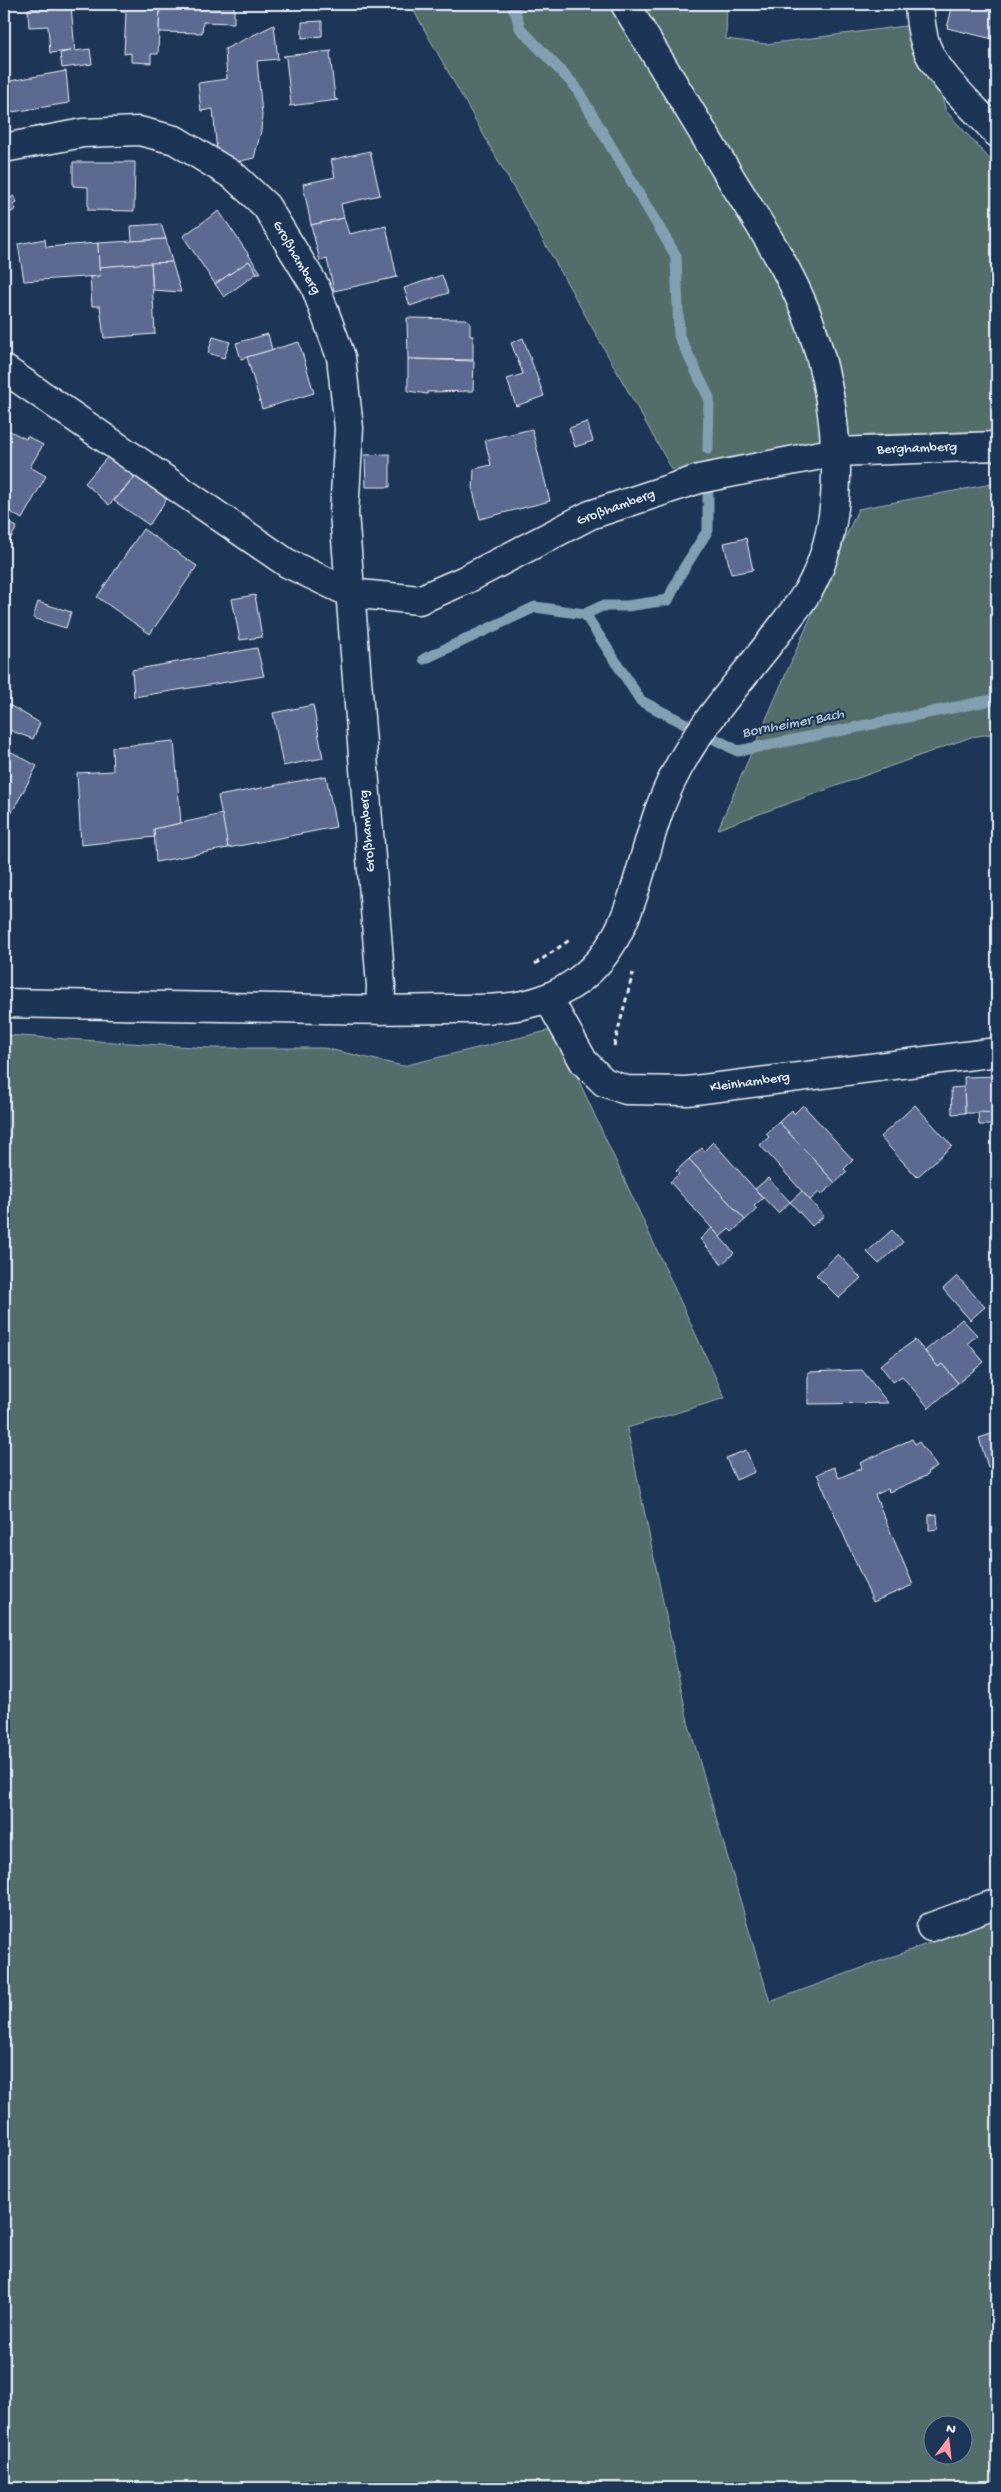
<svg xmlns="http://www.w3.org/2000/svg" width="1001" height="2492" font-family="'Gochi Hand',sans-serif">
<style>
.green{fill:#536d6a;stroke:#9eafb1;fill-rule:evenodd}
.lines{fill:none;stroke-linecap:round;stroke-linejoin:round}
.stream{stroke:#82a0b2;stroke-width:11}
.building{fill:#5c6991;stroke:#e8f1f8}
.minor-casing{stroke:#e8f1f8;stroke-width:31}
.path{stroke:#e8f1f8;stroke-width:3;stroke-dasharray:5 4;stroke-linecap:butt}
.minor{stroke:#1d3557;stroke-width:28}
.labels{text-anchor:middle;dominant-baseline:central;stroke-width:4;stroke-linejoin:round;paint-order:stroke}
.street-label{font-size:14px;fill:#e8f1f8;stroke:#1d3557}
.water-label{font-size:15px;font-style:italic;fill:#acc2cf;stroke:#1d3557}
</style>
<rect width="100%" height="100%" fill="#1d3557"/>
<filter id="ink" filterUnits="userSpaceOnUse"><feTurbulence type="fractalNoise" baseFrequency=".02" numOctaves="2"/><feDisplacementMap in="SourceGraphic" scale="10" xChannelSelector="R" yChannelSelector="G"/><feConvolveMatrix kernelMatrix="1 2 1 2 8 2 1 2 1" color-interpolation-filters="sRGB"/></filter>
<g filter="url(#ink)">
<g class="green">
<path d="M 410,4 L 727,4 L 726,39 L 766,44 L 920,24 L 946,111 L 997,167 L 997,431 L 869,435 L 678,480 Z"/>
<path d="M 997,483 L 997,733 L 971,737 L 718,829 L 858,509 Z"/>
<path d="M 555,1029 L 725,1398 L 627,1428 L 688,1722 L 770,2002 L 997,1918 L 997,2488 L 4,2488 L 4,1035 L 208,1048 L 324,1048 L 403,1066 ZM 934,2424 L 964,2424 L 964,2454 L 934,2454 Z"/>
</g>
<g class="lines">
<g class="stream">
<path d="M 513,4 L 520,28 L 575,86 L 676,256 L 679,336 L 709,398 L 708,449"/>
<path d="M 585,614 L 602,606 L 627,606 L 668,600 L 681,573 L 708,530 L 708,494"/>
<path d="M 424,659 L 535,607 L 585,614 L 641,701 L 738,751 L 997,699"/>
</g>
</g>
<g class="building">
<path d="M 121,4 L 160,4 L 158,54 L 151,54 L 151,63 L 131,62 L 131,53 L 124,54 L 126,12 L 121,12 Z"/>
<path d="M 160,4 L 234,4 L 234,23 L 203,22 L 202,33 L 159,32 Z"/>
<path d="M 953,4 L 997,4 L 997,40 L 947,28 Z"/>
<path d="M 71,6 L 75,51 L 90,49 L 92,64 L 62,68 L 60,53 L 71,51 L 50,53 L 48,26 L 29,27 L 28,9 Z"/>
<path d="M 322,21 L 322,36 L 302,38 L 302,22 Z"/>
<path d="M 274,25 L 278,59 L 257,61 L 262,115 L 261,131 L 254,158 L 232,163 L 217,153 L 213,109 L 201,111 L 198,83 L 227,79 L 225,49 Z"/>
<path d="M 332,51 L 330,53 L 335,99 L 338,100 L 289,106 L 291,104 L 286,58 L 283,56 Z"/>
<path d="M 66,71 L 69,103 L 6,113 L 4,82 Z"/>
<path d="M 370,151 L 380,195 L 341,204 L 344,218 L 311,225 L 303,184 L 335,177 L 331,160 Z"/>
<path d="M 73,162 L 135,162 L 134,211 L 88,210 L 88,187 L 73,186 Z"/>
<path d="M 4,190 L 9,199 L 14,196 L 17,202 L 13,204 L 16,209 L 4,217 Z"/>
<path d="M 219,211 L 261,273 L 257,273 L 249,261 L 215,284 L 183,236 Z"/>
<path d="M 344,218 L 349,234 L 386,226 L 397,277 L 334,291 L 327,259 L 320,261 L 311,225 Z"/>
<path d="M 161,224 L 166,239 L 132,241 L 131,226 Z"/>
<path d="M 45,239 L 46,247 L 98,243 L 100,276 L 24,281 L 18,244 Z"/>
<path d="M 166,239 L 172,262 L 99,267 L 98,243 Z"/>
<path d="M 249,261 L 257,273 L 224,297 L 215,284 Z"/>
<path d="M 172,262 L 181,292 L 153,290 L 151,263 Z"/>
<path d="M 151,263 L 155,334 L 104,338 L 100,306 L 92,306 L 90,277 L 100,276 L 99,267 Z"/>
<path d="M 442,275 L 448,293 L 410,306 L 404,288 Z"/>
<path d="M 407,318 L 466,319 L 470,322 L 470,336 L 473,336 L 473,360 L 408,359 Z"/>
<path d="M 268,334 L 272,350 L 241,359 L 236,343 Z"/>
<path d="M 213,337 L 230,342 L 224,358 L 208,353 Z"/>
<path d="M 523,338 L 544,396 L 516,406 L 507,379 L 523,374 L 511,343 Z"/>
<path d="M 299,342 L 314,393 L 262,409 L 247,357 Z"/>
<path d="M 408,359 L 474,361 L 473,391 L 427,392 L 427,394 L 408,391 Z"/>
<path d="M 587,422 L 593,441 L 575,447 L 569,428 Z"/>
<path d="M 4,428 L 26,439 L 27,436 L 43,445 L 30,467 L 46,476 L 22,519 L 4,508 Z"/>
<path d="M 532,429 L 550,501 L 480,519 L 473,491 L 474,469 L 491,465 L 485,440 Z"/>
<path d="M 110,454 L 135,477 L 109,505 L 85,483 Z"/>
<path d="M 390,454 L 390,487 L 366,487 L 365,455 Z"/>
<path d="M 139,473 L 170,494 L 149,525 L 114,501 Z"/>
<path d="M 4,520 L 17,527 L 8,543 L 4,540 Z"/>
<path d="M 143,529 L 197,566 L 150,634 L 97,597 Z"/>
<path d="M 746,538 L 753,570 L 731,574 L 724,543 Z"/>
<path d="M 255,595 L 262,637 L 240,640 L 232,599 Z"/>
<path d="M 38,602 L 71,612 L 66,628 L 33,618 Z"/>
<path d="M 257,648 L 264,676 L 134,697 L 132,670 Z"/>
<path d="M 4,702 L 40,723 L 33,739 L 4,728 Z"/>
<path d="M 313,705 L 323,758 L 283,766 L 273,713 Z"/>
<path d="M 174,741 L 181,823 L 154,829 L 155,837 L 81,845 L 77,773 L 113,771 L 112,747 Z"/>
<path d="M 4,748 L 37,766 L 4,827 Z"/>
<path d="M 326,776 L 336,827 L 228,848 L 218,796 Z"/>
<path d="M 222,814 L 228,848 L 156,862 L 154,829 Z"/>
<path d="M 997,1076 L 997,1113 L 965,1113 L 964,1077 Z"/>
<path d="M 964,1087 L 965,1113 L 952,1114 L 951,1088 Z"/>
<path d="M 803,1105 L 853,1160 L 844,1169 L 847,1172 L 835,1183 L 779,1122 L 792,1110 L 794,1114 Z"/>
<path d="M 915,1105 L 952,1146 L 917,1177 L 880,1137 Z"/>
<path d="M 978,1112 L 997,1113 L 997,1125 L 979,1125 Z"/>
<path d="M 779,1122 L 835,1183 L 821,1195 L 819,1192 L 810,1200 L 760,1145 L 769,1137 L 766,1134 Z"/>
<path d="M 713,1142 L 763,1198 L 754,1206 L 757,1209 L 745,1220 L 689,1159 L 702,1148 L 704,1151 Z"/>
<path d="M 689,1159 L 745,1220 L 732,1232 L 729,1229 L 720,1237 L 670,1182 L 679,1174 L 676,1171 Z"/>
<path d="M 768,1178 L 790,1202 L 778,1213 L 755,1189 Z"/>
<path d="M 802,1191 L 824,1216 L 812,1226 L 790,1202 Z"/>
<path d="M 712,1228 L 734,1253 L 722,1264 L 700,1239 Z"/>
<path d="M 892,1230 L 903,1242 L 879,1264 L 867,1252 Z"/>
<path d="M 838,1254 L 861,1278 L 839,1298 L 816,1275 Z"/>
<path d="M 957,1276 L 985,1307 L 970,1320 L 943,1289 Z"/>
<path d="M 962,1319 L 977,1335 L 968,1343 L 984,1362 L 958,1383 L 942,1364 L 938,1367 L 925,1351 Z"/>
<path d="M 915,1340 L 938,1367 L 942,1364 L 958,1383 L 929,1408 L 902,1376 L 893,1382 L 880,1365 Z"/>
<path d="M 862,1370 L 888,1403 L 808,1404 L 808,1372 Z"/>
<path d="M 997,1432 L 997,1464 L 988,1467 L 979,1438 Z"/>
<path d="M 912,1439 L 915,1444 L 919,1442 L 937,1467 L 927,1472 L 928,1475 L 889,1492 L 888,1489 L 875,1495 L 913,1585 L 873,1602 L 817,1474 L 834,1467 L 839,1478 L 862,1468 L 860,1463 Z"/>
<path d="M 746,1450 L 755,1472 L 736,1480 L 726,1458 Z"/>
<path d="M 937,1514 L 938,1529 L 929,1530 L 929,1515 Z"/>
</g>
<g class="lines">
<defs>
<g id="minor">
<path d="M 919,4 C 920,18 921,32 926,46 C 937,76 976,109 997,133"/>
<path d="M 4,148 L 83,133 L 139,131 L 175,140 L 234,176 L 266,206 L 315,286 L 341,357 L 349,428 L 344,513 L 381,986 L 380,1010"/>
<path d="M 4,369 L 287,563 L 350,593 L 419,600 L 465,580 L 590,515 L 699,479 L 836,452 L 997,446"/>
<path d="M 548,998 L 584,1062 L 604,1082 L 626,1090 L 687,1091 L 997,1052"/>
<path d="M 4,1003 C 111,1004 218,1006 325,1009 C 365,1010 404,1010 444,1009 C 478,1009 512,1011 544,999 C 641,963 632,861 671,782 C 699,723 746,676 784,624 C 794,610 806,597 813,582 C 852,504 836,389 805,310 C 787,266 760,225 735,185 C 698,124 661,64 625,4"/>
<path d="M 931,1927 L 997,1903"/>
</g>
</defs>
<use href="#minor" class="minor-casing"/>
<g class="path">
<path d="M 535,964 L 571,939"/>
<path d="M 614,1046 L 633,973"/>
</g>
<use href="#minor" class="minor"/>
</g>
</g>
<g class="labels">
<g class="street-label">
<text transform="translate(296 258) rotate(60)">Großhamberg</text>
<text transform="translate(917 449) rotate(-2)">Berghamberg</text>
<text transform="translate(616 508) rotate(-20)">Großhamberg</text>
<text transform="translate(368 831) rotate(-95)">Großhamberg</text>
<text transform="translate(750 1083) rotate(-8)">Kleinhamberg</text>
</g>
<g class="water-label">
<text transform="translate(793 724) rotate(-11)">Bornheimer Bach</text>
</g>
</g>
<rect width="1001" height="2492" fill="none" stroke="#1d3557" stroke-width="20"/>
<rect x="10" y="10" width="981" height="2472" fill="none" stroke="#e8f1f8" stroke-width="2" filter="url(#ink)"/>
<g transform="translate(948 2440) rotate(15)"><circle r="24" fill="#1d3557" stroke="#6e8097"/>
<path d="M0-4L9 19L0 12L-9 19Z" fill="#ff9aa2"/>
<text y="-8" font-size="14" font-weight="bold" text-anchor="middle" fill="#e8f1f8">N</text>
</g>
</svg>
